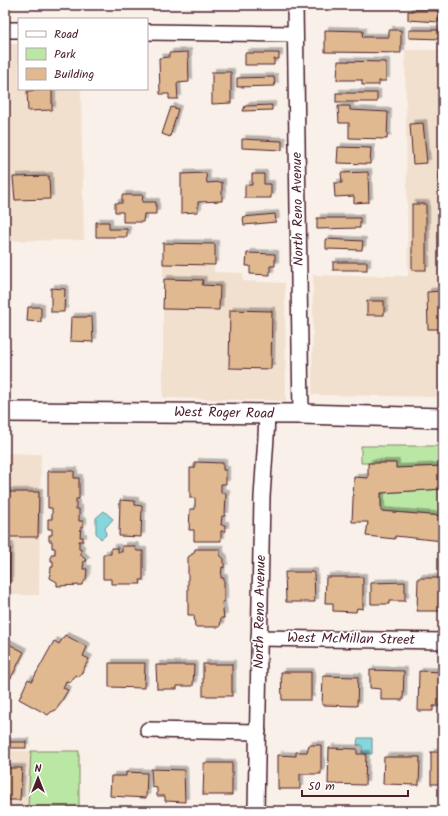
<svg xmlns="http://www.w3.org/2000/svg" width="448" height="816" font-family="Kalam,sans-serif">
<style>
.built{fill:#f2e0cf}
.green{fill:#bbe7a5;stroke:#828368}
.water{fill:#86d7dc;stroke:#6e8d95}
.building{fill:#e0b991;stroke:#4a1f2b;filter:url(#shadow)}
.lines{fill:none;stroke-linecap:round;stroke-linejoin:round}
.minor-casing{stroke:#4a1f2b;stroke-width:18}
.tertiary-casing{stroke:#4a1f2b;stroke-width:22}
.minor{stroke:#fff;stroke-width:15}
.tertiary{stroke:#fff;stroke-width:19}
.labels{text-anchor:middle;dominant-baseline:central;stroke-width:3.5;stroke-linejoin:round;paint-order:stroke}
.street-label{font-size:14px;fill:#4a1f2b;stroke:#fff}
</style>
<defs>
<filter id="shadow"><feDropShadow dx="3.5" dy="-3.5" stdDeviation="0" flood-color="#0004"/></filter>
</defs>
<rect width="100%" height="100%" fill="#f9f1e9"/>
<filter id="ink" filterUnits="userSpaceOnUse"><feTurbulence type="fractalNoise" baseFrequency=".025" numOctaves="2"/><feDisplacementMap in="SourceGraphic" scale="8" xChannelSelector="R" yChannelSelector="G"/><feConvolveMatrix kernelMatrix="1 2 1 2 8 2 1 2 1" color-interpolation-filters="sRGB"/></filter>
<g filter="url(#ink)">
<g class="built">
<path d="M 5,44 L 19,44 L 19,89 L 81,89 L 84,240 L 5,241 Z"/>
<path d="M 405,50 L 443,50 L 443,397 L 312,395 L 313,275 L 408,276 Z"/>
<path d="M 163,243 L 215,244 L 214,272 L 243,273 L 243,281 L 285,283 L 286,401 L 163,398 Z"/>
<path d="M 5,453 L 41,454 L 39,595 L 5,595 Z"/>
<path d="M 5,751 L 79,751 L 79,808 L 5,807 Z"/>
</g>
<g class="green">
<path d="M 361,446 L 443,446 L 443,466 L 396,468 L 395,463 L 361,463 Z"/>
<path d="M 443,489 L 443,516 L 381,511 L 381,493 Z"/>
<path d="M 31,751 L 79,751 L 79,808 L 28,808 Z"/>
</g>
<g class="water">
<path d="M 104,511 L 113,519 L 105,528 L 106,535 L 101,539 L 96,533 L 96,518 Z"/>
<path d="M 358,738 L 372,738 L 372,754 L 362,753 L 362,745 L 357,745 Z"/>
</g>
<g class="building">
<path d="M 240,5 L 271,5 L 271,9 L 240,8 Z"/>
<path d="M 315,5 L 352,5 L 351,9 L 315,7 Z"/>
<path d="M 408,11 L 439,11 L 439,22 L 408,20 Z"/>
<path d="M 325,30 L 363,31 L 362,37 L 389,37 L 389,30 L 401,30 L 401,53 L 325,52 Z"/>
<path d="M 409,30 L 443,30 L 443,39 L 409,38 Z"/>
<path d="M 188,52 L 189,82 L 177,83 L 178,99 L 169,99 L 169,94 L 160,94 L 159,58 L 169,57 L 169,53 Z"/>
<path d="M 245,53 L 279,53 L 279,59 L 274,59 L 274,65 L 245,65 Z"/>
<path d="M 338,61 L 386,62 L 386,81 L 379,81 L 379,85 L 362,85 L 362,80 L 337,80 Z"/>
<path d="M 212,72 L 231,72 L 231,103 L 212,104 Z"/>
<path d="M 274,77 L 275,86 L 237,87 L 237,78 Z"/>
<path d="M 52,90 L 52,110 L 28,111 L 27,91 Z"/>
<rect x="336" y="93" width="41" height="9"/>
<path d="M 272,105 L 272,110 L 243,111 L 245,106 Z"/>
<path d="M 338,106 L 350,106 L 350,110 L 388,112 L 387,139 L 349,138 L 349,123 L 339,123 Z"/>
<path d="M 171,107 L 178,109 L 170,137 L 162,134 Z"/>
<path d="M 423,123 L 427,163 L 413,164 L 410,124 Z"/>
<path d="M 242,139 L 282,141 L 282,150 L 242,148 Z"/>
<path d="M 338,147 L 371,148 L 370,164 L 337,163 Z"/>
<rect x="439" y="147" width="4" height="42"/>
<path d="M 368,172 L 369,202 L 354,203 L 354,196 L 335,197 L 334,183 L 342,183 L 341,173 Z"/>
<path d="M 206,173 L 207,183 L 222,182 L 222,201 L 198,202 L 198,212 L 181,213 L 181,174 Z"/>
<path d="M 252,174 L 264,174 L 264,184 L 271,184 L 271,198 L 245,198 L 245,185 L 252,185 Z"/>
<path d="M 49,176 L 50,199 L 15,200 L 13,177 Z"/>
<path d="M 122,195 L 143,195 L 142,202 L 156,202 L 156,214 L 144,214 L 143,222 L 123,222 L 123,212 L 115,212 L 115,203 L 122,203 Z"/>
<rect x="412" y="204" width="14" height="66"/>
<path d="M 275,214 L 276,222 L 244,225 L 243,217 Z"/>
<path d="M 317,218 L 360,218 L 360,228 L 317,229 Z"/>
<path d="M 96,222 L 109,222 L 109,229 L 127,229 L 127,237 L 96,237 Z"/>
<path d="M 326,239 L 363,241 L 362,250 L 326,249 Z"/>
<path d="M 163,243 L 215,244 L 215,265 L 163,264 Z"/>
<path d="M 247,253 L 275,254 L 275,266 L 270,266 L 270,275 L 250,274 L 250,266 L 246,266 Z"/>
<rect x="333" y="262" width="34" height="8"/>
<path d="M 164,279 L 203,280 L 202,285 L 220,286 L 219,310 L 163,309 Z"/>
<path d="M 51,288 L 65,289 L 64,312 L 51,312 Z"/>
<path d="M 443,291 L 443,329 L 428,329 L 427,292 Z"/>
<rect x="367" y="301" width="17" height="14"/>
<path d="M 28,307 L 41,307 L 41,322 L 27,321 Z"/>
<path d="M 230,310 L 272,311 L 271,369 L 229,368 Z"/>
<path d="M 71,317 L 92,317 L 93,342 L 70,341 Z"/>
<path d="M 195,462 L 223,463 L 223,470 L 226,470 L 226,484 L 221,484 L 221,493 L 226,493 L 225,516 L 222,516 L 221,525 L 225,525 L 225,531 L 221,531 L 221,541 L 194,541 L 194,530 L 189,530 L 190,509 L 195,509 L 195,498 L 190,498 L 190,468 L 195,468 Z"/>
<path d="M 368,463 L 396,463 L 396,468 L 443,466 L 443,489 L 381,493 L 381,511 L 443,516 L 443,541 L 395,536 L 395,539 L 366,536 L 368,522 L 352,522 L 354,477 L 368,478 Z"/>
<path d="M 48,471 L 74,471 L 74,478 L 79,478 L 79,499 L 76,499 L 76,509 L 79,509 L 79,521 L 83,521 L 83,527 L 81,527 L 80,537 L 83,537 L 83,541 L 79,541 L 79,549 L 81,549 L 81,555 L 87,561 L 84,561 L 83,569 L 87,569 L 86,579 L 82,585 L 57,586 L 57,582 L 50,578 L 51,567 L 53,567 L 53,561 L 51,561 L 51,554 L 55,554 L 55,548 L 52,548 L 52,541 L 49,541 L 49,535 L 52,535 L 52,529 L 48,529 L 48,519 L 52,519 L 52,508 L 48,508 Z"/>
<path d="M 5,492 L 39,492 L 38,537 L 5,537 Z"/>
<path d="M 120,500 L 135,501 L 135,505 L 142,506 L 141,537 L 119,536 Z"/>
<path d="M 5,546 L 10,546 L 9,585 L 5,585 Z"/>
<path d="M 122,546 L 134,546 L 137,551 L 143,551 L 143,580 L 140,580 L 141,584 L 111,584 L 111,579 L 103,579 L 103,554 L 111,554 L 111,548 L 118,548 L 118,552 L 122,552 Z"/>
<path d="M 195,549 L 220,549 L 220,555 L 224,559 L 224,568 L 222,567 L 221,578 L 224,578 L 224,602 L 222,602 L 224,618 L 221,618 L 220,627 L 195,627 L 194,615 L 188,615 L 188,557 L 194,553 Z"/>
<path d="M 285,572 L 314,572 L 315,602 L 286,602 Z"/>
<path d="M 326,577 L 363,577 L 363,609 L 357,608 L 356,612 L 333,611 L 333,603 L 325,603 Z"/>
<path d="M 418,578 L 443,578 L 443,611 L 417,611 Z"/>
<path d="M 405,582 L 405,601 L 389,601 L 389,604 L 371,604 L 371,583 Z"/>
<path d="M 65,635 L 87,647 L 83,656 L 89,659 L 79,677 L 75,675 L 71,682 L 66,681 L 63,688 L 68,690 L 56,710 L 51,712 L 48,715 L 19,699 L 28,679 L 32,681 L 54,641 L 59,644 Z"/>
<path d="M 5,642 L 24,652 L 11,678 L 9,677 L 5,685 Z"/>
<path d="M 109,663 L 145,663 L 144,688 L 109,687 Z"/>
<rect x="203" y="664" width="29" height="32"/>
<path d="M 156,665 L 194,665 L 193,686 L 177,686 L 177,689 L 157,689 Z"/>
<path d="M 370,670 L 404,671 L 403,700 L 381,700 L 381,689 L 370,688 Z"/>
<path d="M 419,671 L 443,672 L 443,706 L 433,706 L 433,711 L 418,711 Z"/>
<path d="M 281,672 L 311,672 L 311,700 L 282,700 Z"/>
<path d="M 323,676 L 358,677 L 357,706 L 322,705 Z"/>
<rect x="5" y="742" width="21" height="6"/>
<path d="M 309,745 L 321,745 L 321,774 L 300,774 L 300,789 L 278,789 L 278,755 L 296,756 L 296,752 L 307,752 Z"/>
<path d="M 329,748 L 357,749 L 357,754 L 366,754 L 365,785 L 328,784 Z"/>
<rect x="431" y="752" width="12" height="32"/>
<path d="M 384,757 L 420,757 L 419,785 L 383,784 Z"/>
<path d="M 204,763 L 232,763 L 232,795 L 203,795 Z"/>
<path d="M 5,768 L 22,768 L 20,800 L 5,800 Z"/>
<path d="M 151,769 L 184,770 L 185,802 L 165,801 L 165,796 L 157,796 L 157,788 L 152,787 Z"/>
<path d="M 126,772 L 147,773 L 146,798 L 110,796 L 111,776 L 126,776 Z"/>
</g>
<g class="lines">
<defs>
<g id="minor">
<path d="M 295,5 L 301,414"/>
<path d="M 8,30 L 19,30"/>
<path d="M 147,32 L 295,34"/>
<path d="M 259,638 L 443,641"/>
<path d="M 148,730 L 258,732"/>
<path d="M 256,811 L 262,497 L 266,437 L 267,414"/>
</g>
<path id="tertiary" d="M 5,412 L 301,414 L 443,418"/>
</defs>
<use href="#minor" class="minor-casing"/>
<use href="#tertiary" class="tertiary-casing"/>
<use href="#minor" class="minor"/>
<use href="#tertiary" class="tertiary"/>
</g>
</g>
<g class="labels">
<g class="street-label">
<text transform="translate(298 209) rotate(-91)">North Reno Avenue</text>
<text transform="translate(224 413) rotate(1)">West Roger Road</text>
<text transform="translate(260 612) rotate(-89)">North Reno Avenue</text>
<text transform="translate(351 639) rotate(1)">West McMillan Street</text>
</g>
</g>
<rect width="448" height="816" fill="none" stroke="#fff" stroke-width="20"/>
<rect x="10" y="10" width="428" height="796" fill="none" stroke="#4a1f2b" stroke-width="1.5" filter="url(#ink)"/>
<rect x="18" y="18" width="130" height="72" fill="#ffffff" stroke="#b7a5aa"/>
<rect x="26" y="31" width="20" height="6" fill="#ffffff" stroke="#b7a5aa"/>
<text x="54" y="38" font-size="12" fill="#4a1f2b">Road</text>
<rect x="26" y="48" width="20" height="12" fill="#bbe7a5" stroke="#b7a5aa"/>
<text x="54" y="58" font-size="12" fill="#4a1f2b">Park</text>
<rect x="26" y="68" width="20" height="12" fill="#e0b991" stroke="#b7a5aa"/>
<text x="54" y="78" font-size="12" fill="#4a1f2b">Building</text>
<g transform="translate(38 778)" stroke="#ffffff" stroke-width="3" paint-order="stroke">
<path d="M0-3L7 15L0 10L-7 15Z" fill="#4a1f2b"/>
<text y="-6" font-size="11" font-weight="bold" text-anchor="middle" fill="#4a1f2b">N</text>
</g>
<path d="M302 790v6h106v-6" fill="none" stroke="#4a1f2b" stroke-width="2"/>
<text x="308" y="790" font-size="12" fill="#4a1f2b" stroke="#ffffff" stroke-width="3" paint-order="stroke">50 m</text>
</svg>
